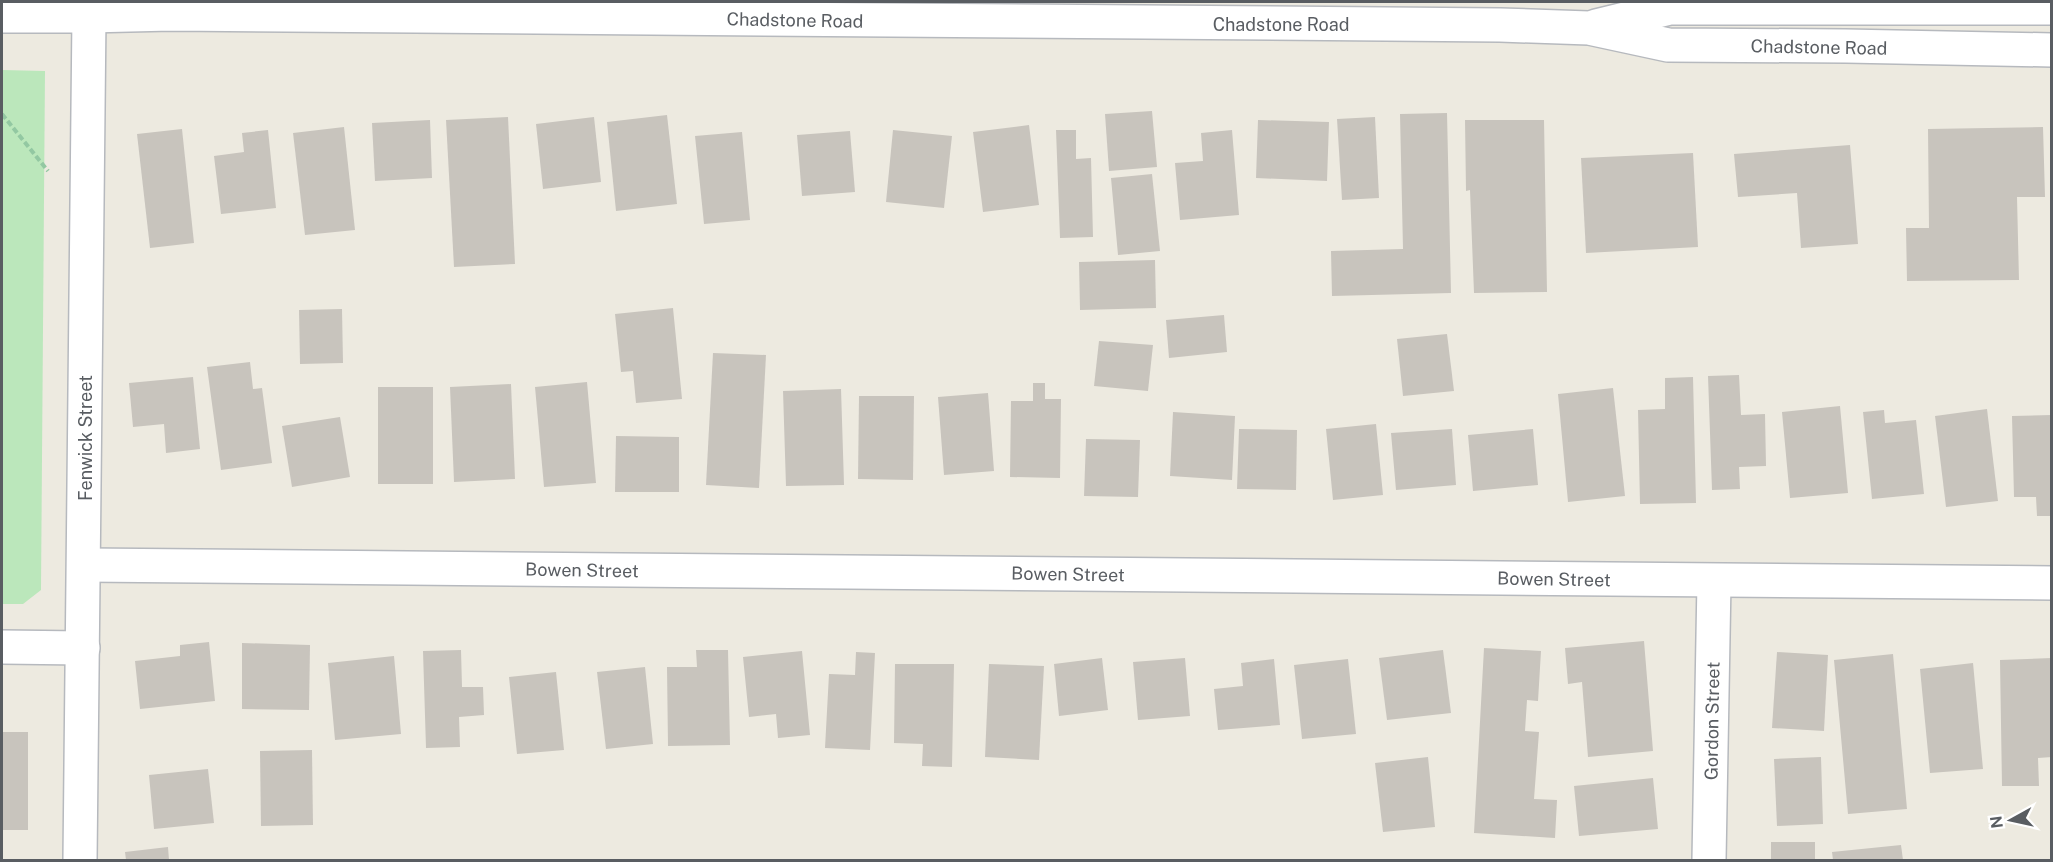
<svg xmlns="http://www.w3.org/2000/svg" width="2053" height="862" font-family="'Public Sans',sans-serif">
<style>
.green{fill:#bbe7bb}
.building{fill:#c8c4bd}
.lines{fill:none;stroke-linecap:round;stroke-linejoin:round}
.minor-casing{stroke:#b6b9be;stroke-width:36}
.path{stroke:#93c8a2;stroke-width:4;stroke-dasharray:6 3;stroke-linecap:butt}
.minor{stroke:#fff;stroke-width:33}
.labels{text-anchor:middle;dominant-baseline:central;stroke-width:4.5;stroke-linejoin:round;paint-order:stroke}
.street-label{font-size:18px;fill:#595d62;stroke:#fff}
</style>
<rect width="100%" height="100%" fill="#edeae0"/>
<path class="green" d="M 2,70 L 45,71 L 41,590 L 23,604 L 2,604 Z"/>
<g class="building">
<path d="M 1152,111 L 1157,167 L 1109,171 L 1105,114 Z"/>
<path d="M 1447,113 L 1451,293 L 1332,296 L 1331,251 L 1403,249 L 1400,114 Z"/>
<path d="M 667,115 L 677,204 L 616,211 L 607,122 Z"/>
<path d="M 508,117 L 515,264 L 454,267 L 446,120 Z"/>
<path d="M 594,117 L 601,182 L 543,189 L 536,124 Z"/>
<path d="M 1375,117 L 1379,198 L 1342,200 L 1337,119 Z"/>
<path d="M 430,120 L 432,178 L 375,181 L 372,123 Z"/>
<path d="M 1258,120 L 1329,122 L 1327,181 L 1256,178 Z"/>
<path d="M 1465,120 L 1544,120 L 1547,292 L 1474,293 L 1470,190 L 1466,191 Z"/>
<path d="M 1029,125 L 1039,205 L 983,212 L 973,132 Z"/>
<path d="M 344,127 L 355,230 L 305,235 L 293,133 Z"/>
<path d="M 2043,127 L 2045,197 L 2017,197 L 2019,280 L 1907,281 L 1906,228 L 1929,228 L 1928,129 Z"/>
<path d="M 182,129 L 194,243 L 150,248 L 137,134 Z"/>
<path d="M 268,130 L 276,208 L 221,214 L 214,156 L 244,152 L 242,133 Z"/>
<path d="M 893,130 L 952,136 L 944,208 L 886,202 Z"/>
<path d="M 1056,130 L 1076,130 L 1076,159 L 1091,158 L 1093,237 L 1060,238 Z"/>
<path d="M 1232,130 L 1239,215 L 1180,220 L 1175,163 L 1203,161 L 1201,133 Z"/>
<path d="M 850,131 L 855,192 L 802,196 L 797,135 Z"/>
<path d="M 742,132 L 750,220 L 704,224 L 695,136 Z"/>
<path d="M 1850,145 L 1858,244 L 1801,248 L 1797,193 L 1738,197 L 1734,154 Z"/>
<path d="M 1693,153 L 1698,247 L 1586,253 L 1581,158 Z"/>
<path d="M 1152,174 L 1160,251 L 1118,255 L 1111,178 Z"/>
<path d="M 1155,260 L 1156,308 L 1080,310 L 1079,262 Z"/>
<path d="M 673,308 L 682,399 L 636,403 L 633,371 L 621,372 L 615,314 Z"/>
<path d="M 342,309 L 343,363 L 300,364 L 299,310 Z"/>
<path d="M 1224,315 L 1227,352 L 1169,358 L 1166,320 Z"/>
<path d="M 1447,334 L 1454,391 L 1403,396 L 1397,339 Z"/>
<path d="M 1099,341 L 1153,345 L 1148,391 L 1094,386 Z"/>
<path d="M 713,353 L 766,355 L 759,488 L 706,485 Z"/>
<path d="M 250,362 L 253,389 L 262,388 L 272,463 L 221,470 L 207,367 Z"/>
<path d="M 1739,375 L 1741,415 L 1765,414 L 1766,466 L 1739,467 L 1740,489 L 1712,490 L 1708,376 Z"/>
<path d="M 193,377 L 200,449 L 166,453 L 164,424 L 133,427 L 129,383 Z"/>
<path d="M 1693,377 L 1696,503 L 1640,504 L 1638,410 L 1665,409 L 1665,378 Z"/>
<path d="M 587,382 L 596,483 L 544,487 L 535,387 Z"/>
<path d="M 1033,383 L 1045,383 L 1045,399 L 1061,399 L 1060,478 L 1010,477 L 1011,401 L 1033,401 Z"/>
<path d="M 511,384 L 515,479 L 454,482 L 450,387 Z"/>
<rect x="378" y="387" width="55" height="97"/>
<path d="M 1613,388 L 1625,496 L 1568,502 L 1558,394 Z"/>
<path d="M 841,389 L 844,485 L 786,486 L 783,391 Z"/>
<path d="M 988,393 L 994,471 L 944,475 L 938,397 Z"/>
<path d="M 859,396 L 914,396 L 913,480 L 858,479 Z"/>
<path d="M 1840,406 L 1848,493 L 1790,498 L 1782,412 Z"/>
<path d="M 1987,409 L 1998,501 L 1946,507 L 1935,416 Z"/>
<path d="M 1884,410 L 1885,423 L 1916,420 L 1924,494 L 1872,499 L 1863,412 Z"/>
<path d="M 1173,412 L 1235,416 L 1232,480 L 1170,476 Z"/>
<path d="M 2052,415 L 2052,516 L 2037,516 L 2036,497 L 2014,497 L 2012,416 Z"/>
<path d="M 340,417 L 350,477 L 292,487 L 282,426 Z"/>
<path d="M 1376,424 L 1383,495 L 1333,500 L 1326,429 Z"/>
<path d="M 1239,429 L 1297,430 L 1296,490 L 1237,489 Z"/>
<path d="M 1452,429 L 1456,485 L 1396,490 L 1391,433 Z"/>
<path d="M 1533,429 L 1538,485 L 1473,491 L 1468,435 Z"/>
<path d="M 616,436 L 679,437 L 679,492 L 615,492 Z"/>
<path d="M 1086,439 L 1140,440 L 1138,497 L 1084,496 Z"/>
<path d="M 1644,641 L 1653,751 L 1588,757 L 1582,682 L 1568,684 L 1565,648 Z"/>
<path d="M 209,642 L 215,701 L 140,709 L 135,661 L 180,656 L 180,645 Z"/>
<path d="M 242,643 L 310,645 L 309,710 L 242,709 Z"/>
<path d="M 1484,648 L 1541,651 L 1538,701 L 1527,700 L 1525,731 L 1539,732 L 1534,799 L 1557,800 L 1555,838 L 1474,833 Z"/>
<path d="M 461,650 L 462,687 L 483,687 L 484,715 L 459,717 L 460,747 L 426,748 L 423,651 Z"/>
<path d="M 696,650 L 728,650 L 730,745 L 668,746 L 667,667 L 697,667 Z"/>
<path d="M 1443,650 L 1451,713 L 1387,720 L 1379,658 Z"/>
<path d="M 802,651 L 810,735 L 778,738 L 776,714 L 749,717 L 743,657 Z"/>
<path d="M 856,652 L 875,653 L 870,750 L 825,748 L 829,674 L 855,675 Z"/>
<path d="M 1777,652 L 1828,655 L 1824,731 L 1772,728 Z"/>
<path d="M 1893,654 L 1907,809 L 1848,814 L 1834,660 Z"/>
<path d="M 394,656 L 401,734 L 335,740 L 328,663 Z"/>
<path d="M 1102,658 L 1108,710 L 1059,716 L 1054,664 Z"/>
<path d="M 1185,658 L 1190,716 L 1138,720 L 1133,662 Z"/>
<path d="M 2052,658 L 2052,757 L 2038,758 L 2039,786 L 2002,786 L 2000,660 Z"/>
<path d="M 1274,659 L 1280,725 L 1218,730 L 1214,689 L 1243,686 L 1241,663 Z"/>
<path d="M 1348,659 L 1356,734 L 1302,739 L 1294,665 Z"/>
<path d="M 1973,663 L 1983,769 L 1930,773 L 1920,669 Z"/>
<path d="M 895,664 L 954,664 L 952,767 L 922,766 L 923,744 L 894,743 Z"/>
<path d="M 989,664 L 1044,666 L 1039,760 L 985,757 Z"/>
<path d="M 645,667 L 653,744 L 606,749 L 597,672 Z"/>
<path d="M 556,672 L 564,750 L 517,754 L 509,677 Z"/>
<rect x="2" y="732" width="26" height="98"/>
<path d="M 312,750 L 313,825 L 261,826 L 260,751 Z"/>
<path d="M 1428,757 L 1435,827 L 1383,832 L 1375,763 Z"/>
<path d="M 1821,757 L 1823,824 L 1777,826 L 1774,759 Z"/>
<path d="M 208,769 L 214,823 L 154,829 L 149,775 Z"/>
<path d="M 1653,778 L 1658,829 L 1579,836 L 1574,786 Z"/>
<rect x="1771" y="842" width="44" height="18"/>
<path d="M 1901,845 L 1903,860 L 1833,860 L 1832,852 Z"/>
<path d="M 168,847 L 169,860 L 126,860 L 125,852 Z"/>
</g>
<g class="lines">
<defs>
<g id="minor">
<path d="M 2,16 L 89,16 L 171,14 L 1500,25 L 1589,28 L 1668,45 L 1846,46 L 2052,50"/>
<path d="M 1596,26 L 1670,8 L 2052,8"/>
<path d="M 84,565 L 2052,583"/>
<path d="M 2,647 L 83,648"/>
<path d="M 80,860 L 89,16"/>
<path d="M 1709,860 L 1714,581"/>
</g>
</defs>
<use href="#minor" class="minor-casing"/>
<path class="path" d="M 2,114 L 48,171"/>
<use href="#minor" class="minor"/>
</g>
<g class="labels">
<g class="street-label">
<text transform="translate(795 20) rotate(1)">Chadstone Road</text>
<text x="1281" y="24">Chadstone Road</text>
<text transform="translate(1819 47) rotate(1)">Chadstone Road</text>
<text transform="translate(85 438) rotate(-90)">Fenwick Street</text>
<text transform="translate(582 570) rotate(1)">Bowen Street</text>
<text transform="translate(1068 574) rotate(1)">Bowen Street</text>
<text transform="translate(1554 579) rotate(1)">Bowen Street</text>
<text transform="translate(1712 721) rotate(-89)">Gordon Street</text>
</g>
</g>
<rect width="2053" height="862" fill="none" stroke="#595d62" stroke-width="6"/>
<g transform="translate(2011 820) rotate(262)" stroke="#ffffff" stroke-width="4.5" paint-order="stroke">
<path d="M0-4.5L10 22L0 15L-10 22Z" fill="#595d62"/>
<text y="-9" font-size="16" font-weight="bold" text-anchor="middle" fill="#595d62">N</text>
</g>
</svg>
